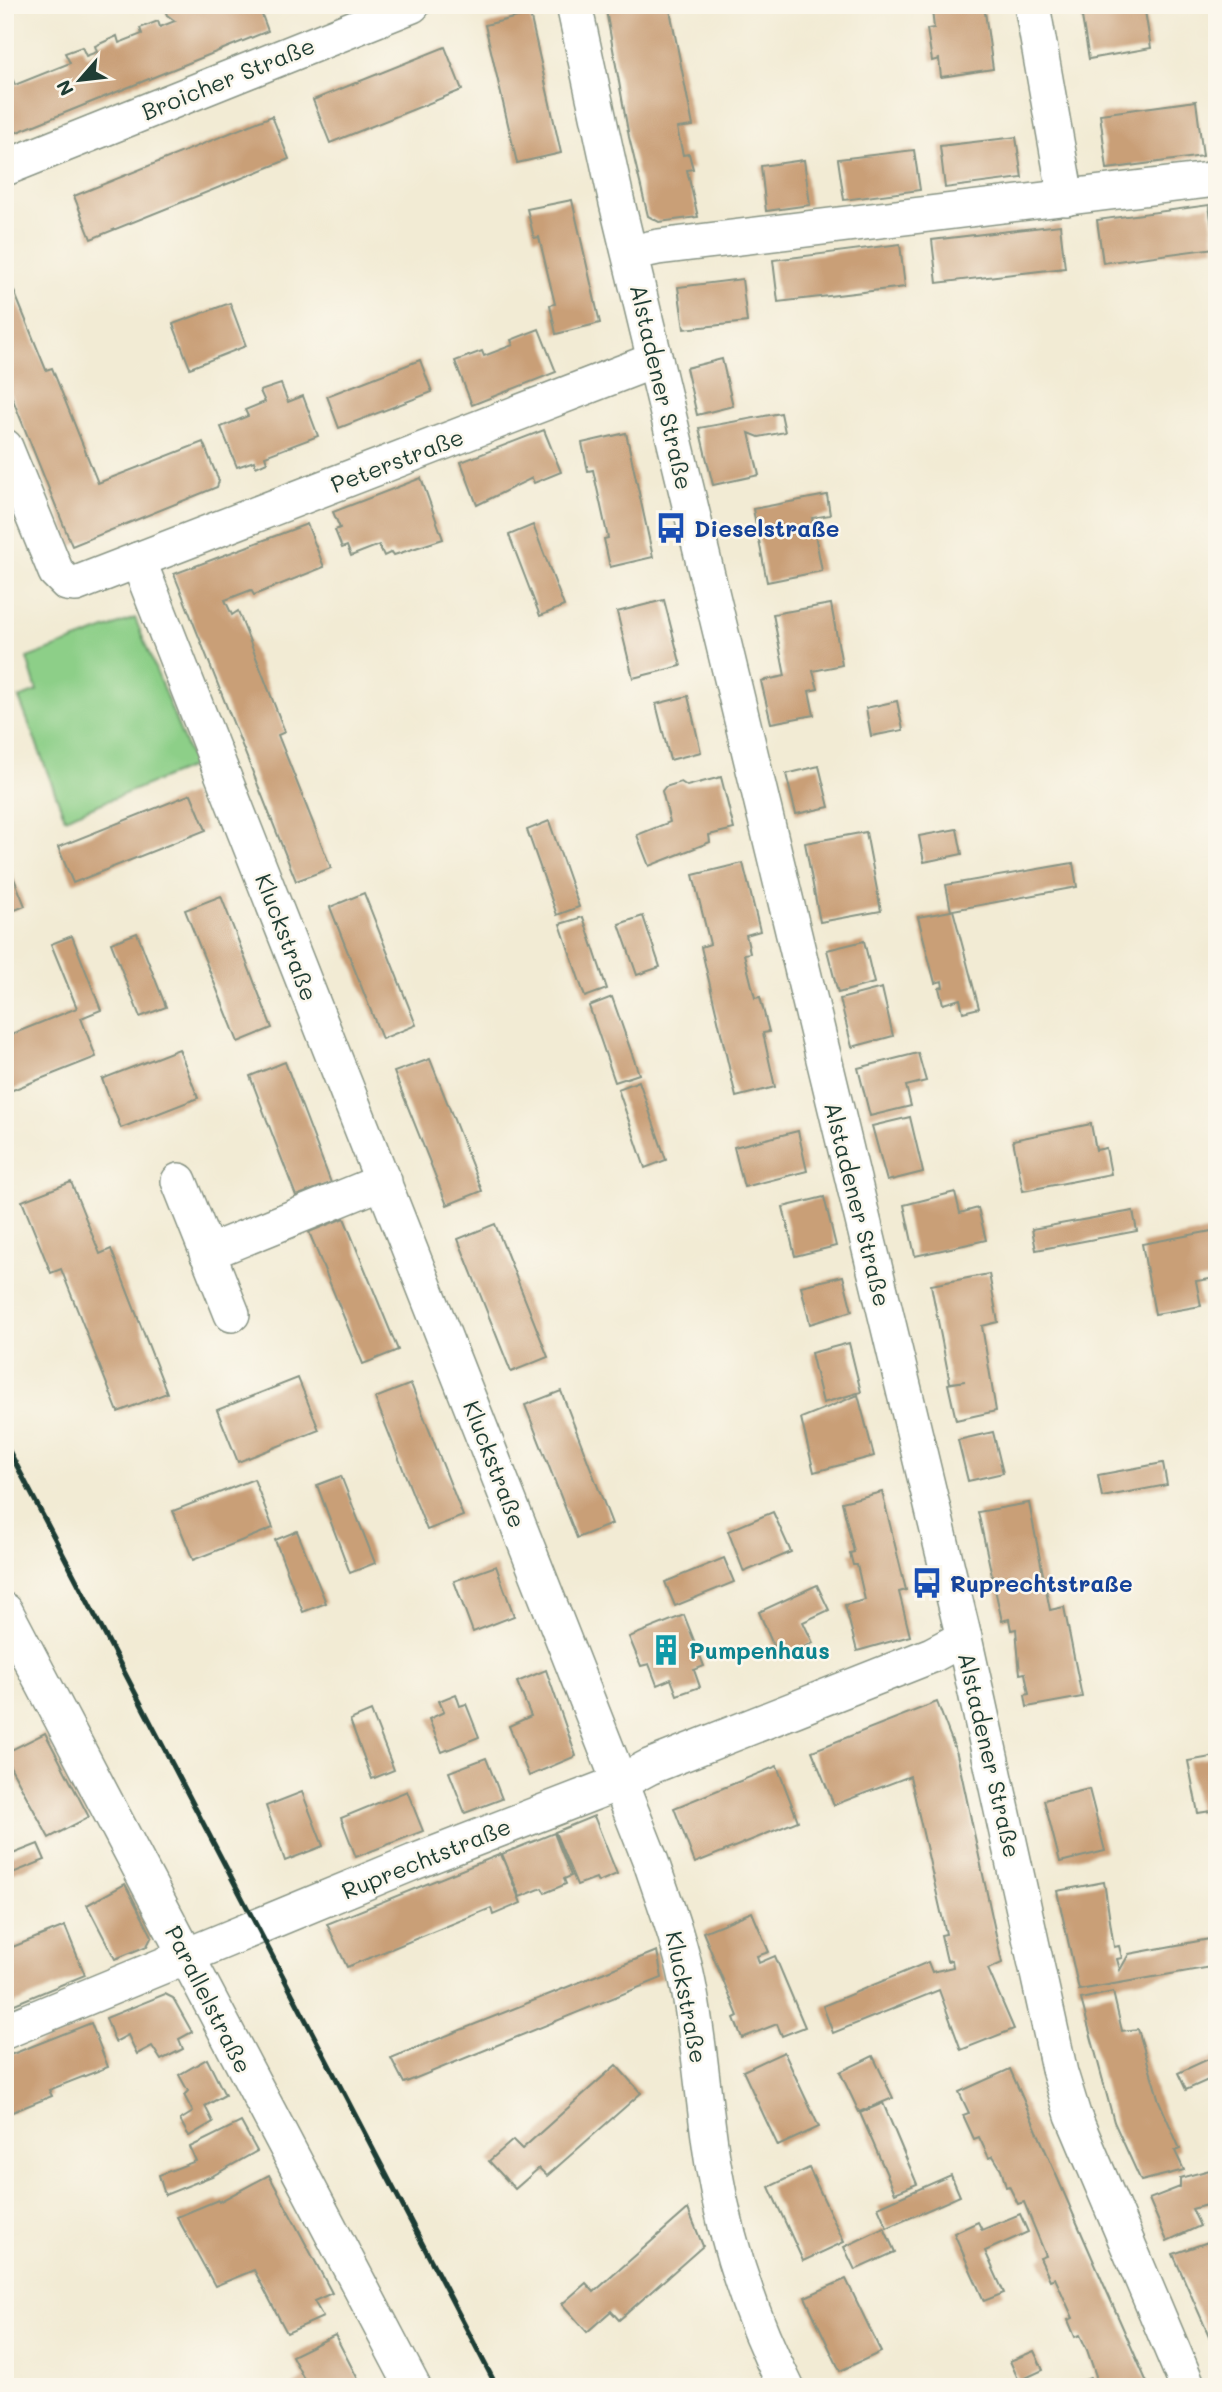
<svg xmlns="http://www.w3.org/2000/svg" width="1222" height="2392" font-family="Mali,sans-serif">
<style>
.green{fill:#8dcf88;stroke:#56865e;stroke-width:2}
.building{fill:#c99f77}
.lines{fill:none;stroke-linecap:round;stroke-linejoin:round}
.minor-casing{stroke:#889484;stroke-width:38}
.minor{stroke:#fff;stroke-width:35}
.rail{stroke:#1f3d34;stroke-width:5}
.labels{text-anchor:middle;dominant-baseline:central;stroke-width:5;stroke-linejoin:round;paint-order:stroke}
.street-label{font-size:23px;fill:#1f3d34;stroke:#fbf7ec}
.transit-label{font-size:23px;font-weight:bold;fill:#164399;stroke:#fbf7ec;text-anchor:start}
.culture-label{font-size:23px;font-weight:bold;fill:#0d838f;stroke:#fbf7ec;text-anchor:start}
</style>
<rect width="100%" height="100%" fill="#fbf7ec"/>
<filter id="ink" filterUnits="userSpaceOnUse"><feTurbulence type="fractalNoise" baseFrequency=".0143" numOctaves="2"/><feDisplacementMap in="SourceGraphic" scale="14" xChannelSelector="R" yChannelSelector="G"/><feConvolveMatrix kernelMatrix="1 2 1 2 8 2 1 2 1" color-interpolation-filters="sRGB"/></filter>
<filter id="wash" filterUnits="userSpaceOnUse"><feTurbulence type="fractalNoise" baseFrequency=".00686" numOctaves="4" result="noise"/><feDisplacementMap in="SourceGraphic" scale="28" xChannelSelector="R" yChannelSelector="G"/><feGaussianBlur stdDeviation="1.57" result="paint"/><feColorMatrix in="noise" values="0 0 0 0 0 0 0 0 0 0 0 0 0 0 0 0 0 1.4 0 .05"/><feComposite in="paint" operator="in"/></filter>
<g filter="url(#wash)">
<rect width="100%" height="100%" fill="#f2ebd4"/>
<path class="green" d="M 135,618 L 194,766 L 65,818 L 19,698 L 37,691 L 27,658 Z"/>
<g id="blocks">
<g class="building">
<path d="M 163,5 L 181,5 L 183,8 L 190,5 L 285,5 L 262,15 L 268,31 L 5,137 L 5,62 L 15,85 L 70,63 L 65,53 L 82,47 L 86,56 L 97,52 L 95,46 L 117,36 L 119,43 L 142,34 L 140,28 L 158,21 L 160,27 L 175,21 L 167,15 Z"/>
<path d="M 605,5 L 669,5 L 693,126 L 677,128 L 683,155 L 689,154 L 693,169 L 687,170 L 698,217 L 659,222 L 648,216 L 629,137 Z"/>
<path d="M 967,5 L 984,5 L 993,69 L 941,77 L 939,59 L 932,61 L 927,29 L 934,28 L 932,10 Z"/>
<path d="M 1080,5 L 1144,5 L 1151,48 L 1089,59 Z"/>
<path d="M 530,14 L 561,153 L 517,163 L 485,25 Z"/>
<path d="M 445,47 L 462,90 L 330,143 L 313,100 Z"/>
<path d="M 1196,101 L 1203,156 L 1107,169 L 1100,114 Z"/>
<path d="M 272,116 L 289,159 L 91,239 L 74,196 Z"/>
<path d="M 1016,137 L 1022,178 L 945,188 L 940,146 Z"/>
<path d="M 914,150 L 920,190 L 844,200 L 838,159 Z"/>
<path d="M 804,160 L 810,205 L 766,211 L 761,166 Z"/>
<path d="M 572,200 L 600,323 L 556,334 L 550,305 L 555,304 L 539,237 L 534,238 L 527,209 Z"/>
<path d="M 1209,205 L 1215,248 L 1103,263 L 1097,220 Z"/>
<path d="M 1060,225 L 1065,268 L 937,283 L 932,240 Z"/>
<path d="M 900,244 L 905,287 L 778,302 L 773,260 Z"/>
<path d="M 5,269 L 46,370 L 52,368 L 98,483 L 203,442 L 219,481 L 217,487 L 72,546 L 5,380 Z"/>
<path d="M 742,279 L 747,322 L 684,329 L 678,287 Z"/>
<path d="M 230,303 L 246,346 L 190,368 L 173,324 Z"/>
<path d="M 539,329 L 556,372 L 472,405 L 455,361 L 482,351 L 484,356 L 513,345 L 511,340 Z"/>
<path d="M 722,359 L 733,406 L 697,415 L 686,368 Z"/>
<path d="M 420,360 L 432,392 L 339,428 L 327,396 Z"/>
<path d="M 281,384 L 288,402 L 303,396 L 318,436 L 265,456 L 267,462 L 256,467 L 254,461 L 237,467 L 221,427 L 248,416 L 245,410 L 265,402 L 260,391 Z"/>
<path d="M 781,413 L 785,432 L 759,437 L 749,433 L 759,475 L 713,485 L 699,428 Z"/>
<path d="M 544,430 L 561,472 L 534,483 L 532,478 L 477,505 L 461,462 Z"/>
<path d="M 626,433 L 653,557 L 610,567 L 604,539 L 608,538 L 593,470 L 588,471 L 582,443 Z"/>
<path d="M 421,478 L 443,539 L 394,555 L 392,552 L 384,556 L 379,545 L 351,556 L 347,546 L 342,548 L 335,530 L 340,528 L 333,512 Z"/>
<path d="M 827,495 L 830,515 L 812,518 L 822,571 L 767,582 L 753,509 Z"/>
<path d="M 307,524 L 324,567 L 254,595 L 251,590 L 225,600 L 232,615 L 238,611 L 285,732 L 278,735 L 331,868 L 296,881 L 174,574 Z"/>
<path d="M 533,525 L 564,606 L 540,616 L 509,535 Z"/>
<path d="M 664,600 L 681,666 L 633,678 L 617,612 Z"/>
<path d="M 831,604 L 842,665 L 813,671 L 818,689 L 809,691 L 814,715 L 771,723 L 761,681 L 785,676 L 773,614 Z"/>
<path d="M 688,696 L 701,752 L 670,760 L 656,704 Z"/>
<path d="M 897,701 L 903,730 L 871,736 L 866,708 Z"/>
<path d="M 819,766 L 829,807 L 796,814 L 786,774 Z"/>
<path d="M 721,777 L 734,829 L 709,835 L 710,842 L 649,866 L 637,835 L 670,822 L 662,791 L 665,787 L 681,782 L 687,786 Z"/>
<path d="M 191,794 L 206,830 L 73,883 L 58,847 Z"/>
<path d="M 549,821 L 579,907 L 557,915 L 527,830 Z"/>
<path d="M 957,829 L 962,854 L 924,862 L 919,836 Z"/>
<path d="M 866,832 L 881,911 L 820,922 L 805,843 Z"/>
<path d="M 743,863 L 760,931 L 746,935 L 750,953 L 744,954 L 755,998 L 760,997 L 769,1032 L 763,1033 L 775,1087 L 736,1097 L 701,947 L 710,944 L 693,875 Z"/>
<path d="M 1073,863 L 1077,887 L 953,910 L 979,1008 L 963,1012 L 960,999 L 943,1004 L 939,988 L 943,987 L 942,981 L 935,983 L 918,917 L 951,911 L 946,885 Z"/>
<path d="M 9,866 L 25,906 L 5,914 L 5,868 Z"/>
<path d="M 364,893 L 416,1025 L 382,1039 L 330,907 Z"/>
<path d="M 221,896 L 272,1028 L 238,1042 L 185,910 Z"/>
<path d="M 643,916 L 660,967 L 637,975 L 619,924 Z"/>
<path d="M 583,917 L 607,989 L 585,997 L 560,924 Z"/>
<path d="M 137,933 L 166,1007 L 140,1017 L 111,943 Z"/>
<path d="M 72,936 L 101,1010 L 81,1018 L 96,1057 L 5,1093 L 5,1037 L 77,1008 L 51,944 Z"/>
<path d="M 864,941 L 874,983 L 838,993 L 827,950 Z"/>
<path d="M 882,988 L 893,1036 L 852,1047 L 840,999 Z"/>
<path d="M 612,997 L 639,1074 L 615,1082 L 589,1006 Z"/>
<path d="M 179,1049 L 198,1098 L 121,1128 L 102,1079 Z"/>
<path d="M 918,1053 L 926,1081 L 906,1086 L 911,1106 L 870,1116 L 858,1068 Z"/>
<path d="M 430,1059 L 482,1191 L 447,1205 L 394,1072 Z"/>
<path d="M 285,1062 L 331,1183 L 296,1196 L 250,1076 Z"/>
<path d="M 639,1081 L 666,1160 L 645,1168 L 618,1089 Z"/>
<path d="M 910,1117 L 923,1172 L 887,1181 L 872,1126 Z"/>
<path d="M 1091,1124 L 1096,1150 L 1106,1148 L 1111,1174 L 1023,1191 L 1013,1140 Z"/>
<path d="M 798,1131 L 807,1171 L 744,1187 L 734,1147 Z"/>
<path d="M 71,1182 L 100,1254 L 111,1249 L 167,1393 L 118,1412 L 61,1269 L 51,1273 L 22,1201 Z"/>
<path d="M 955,1192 L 960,1213 L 978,1208 L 986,1240 L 915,1256 L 904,1205 Z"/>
<path d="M 824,1197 L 836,1246 L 795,1256 L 783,1207 Z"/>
<path d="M 1133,1211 L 1137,1231 L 1036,1250 L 1032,1229 Z"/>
<path d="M 344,1218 L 398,1350 L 363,1364 L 309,1232 Z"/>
<path d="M 495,1224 L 548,1357 L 511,1372 L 458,1239 Z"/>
<path d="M 1217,1230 L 1217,1278 L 1196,1281 L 1201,1306 L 1155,1314 L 1142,1244 Z"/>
<path d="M 989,1274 L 998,1322 L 982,1326 L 996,1411 L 956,1420 L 948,1384 L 965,1381 L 950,1383 L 931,1285 Z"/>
<path d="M 843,1276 L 852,1311 L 810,1324 L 801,1286 Z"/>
<path d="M 849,1343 L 861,1392 L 823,1403 L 811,1353 Z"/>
<path d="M 298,1378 L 319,1430 L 238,1462 L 217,1410 Z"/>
<path d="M 411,1384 L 463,1516 L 427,1530 L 375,1398 Z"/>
<path d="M 561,1391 L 612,1524 L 577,1538 L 525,1405 Z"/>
<path d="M 858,1395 L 874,1456 L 814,1472 L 801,1418 Z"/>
<path d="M 993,1432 L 1003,1473 L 968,1481 L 958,1440 Z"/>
<path d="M 1163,1463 L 1167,1485 L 1102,1497 L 1098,1475 Z"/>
<path d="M 341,1476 L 375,1563 L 350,1573 L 317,1485 Z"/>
<path d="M 254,1479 L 273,1528 L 193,1560 L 173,1511 Z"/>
<path d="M 882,1492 L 906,1590 L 899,1592 L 910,1636 L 857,1651 L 845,1605 L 865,1600 L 857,1565 L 853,1565 L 850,1553 L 854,1552 L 842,1502 Z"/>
<path d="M 1029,1503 L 1050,1610 L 1064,1607 L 1082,1697 L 1027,1707 L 1025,1695 L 1029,1694 L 1025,1673 L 1020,1674 L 1016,1629 L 1011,1630 L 1009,1619 L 1002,1621 L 978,1512 Z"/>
<path d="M 773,1512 L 791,1552 L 744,1572 L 728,1531 Z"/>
<path d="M 297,1531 L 326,1603 L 303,1612 L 275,1540 Z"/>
<path d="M 724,1558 L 734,1582 L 675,1606 L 665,1582 Z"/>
<path d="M 496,1566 L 514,1616 L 473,1632 L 454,1581 Z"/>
<path d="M 817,1585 L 829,1610 L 803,1622 L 813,1643 L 779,1659 L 759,1612 Z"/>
<path d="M 684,1615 L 704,1666 L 694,1670 L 700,1687 L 677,1695 L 671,1679 L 657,1685 L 649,1664 L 641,1666 L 629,1637 Z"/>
<path d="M 546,1670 L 576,1756 L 529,1776 L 509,1726 L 531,1716 L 517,1682 Z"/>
<path d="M 456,1694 L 460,1706 L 466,1704 L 479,1737 L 442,1752 L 429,1719 L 444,1712 L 439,1701 Z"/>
<path d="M 937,1702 L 957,1754 L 1002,1963 L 988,1969 L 1014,2029 L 961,2050 L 939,1990 L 833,2033 L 823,2006 L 928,1962 L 932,1972 L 953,1967 L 952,1960 L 947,1961 L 941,1935 L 946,1934 L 910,1776 L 834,1805 L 812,1751 Z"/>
<path d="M 371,1711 L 394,1770 L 372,1779 L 350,1720 Z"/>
<path d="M 45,1733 L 89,1817 L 49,1838 L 5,1757 L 5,1753 Z"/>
<path d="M 1217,1756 L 1217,1810 L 1198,1813 L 1188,1761 Z"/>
<path d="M 486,1758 L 502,1799 L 465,1813 L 449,1772 Z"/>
<path d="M 777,1766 L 798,1821 L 695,1863 L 674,1808 Z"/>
<path d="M 1089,1789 L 1105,1851 L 1060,1862 L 1044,1800 Z"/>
<path d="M 407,1791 L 423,1831 L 356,1857 L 341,1818 Z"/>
<path d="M 302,1792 L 323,1846 L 285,1861 L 266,1806 Z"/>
<path d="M 594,1816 L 617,1874 L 598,1882 L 596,1878 L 577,1885 L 555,1832 Z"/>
<path d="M 554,1833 L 571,1876 L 564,1879 L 566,1884 L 545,1893 L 542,1888 L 520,1897 L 502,1854 Z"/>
<path d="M 38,1844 L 45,1860 L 5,1876 L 5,1857 Z"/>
<path d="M 501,1854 L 521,1903 L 493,1915 L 491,1908 L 347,1967 L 327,1924 Z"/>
<path d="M 1104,1882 L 1114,1947 L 1119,1946 L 1122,1958 L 1117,1959 L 1120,1970 L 1129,1954 L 1215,1938 L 1217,1966 L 1079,1990 L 1057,1891 Z"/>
<path d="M 125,1884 L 152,1936 L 147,1946 L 115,1959 L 87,1905 Z"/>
<path d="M 752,1912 L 769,1952 L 757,1956 L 759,1963 L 775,1956 L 805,2027 L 782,2036 L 777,2024 L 742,2038 L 734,2018 L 738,2016 L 703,1932 Z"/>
<path d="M 65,1926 L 85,1975 L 5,2008 L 5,1950 Z"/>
<path d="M 657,1951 L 662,1978 L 404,2083 L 391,2058 Z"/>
<path d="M 1113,1992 L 1122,2031 L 1138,2029 L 1159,2101 L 1180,2149 L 1175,2151 L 1184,2170 L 1141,2181 L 1114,2122 L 1081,1999 Z"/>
<path d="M 165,1994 L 173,1998 L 192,2032 L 179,2039 L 183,2049 L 161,2060 L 152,2046 L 137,2054 L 128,2035 L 115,2042 L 106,2018 Z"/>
<path d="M 91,2023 L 108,2067 L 49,2090 L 52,2096 L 5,2115 L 5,2057 Z"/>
<path d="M 784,2052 L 819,2127 L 778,2146 L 743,2071 Z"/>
<path d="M 1217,2055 L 1217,2076 L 1186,2090 L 1178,2073 Z"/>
<path d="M 873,2056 L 893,2098 L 859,2112 L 840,2072 Z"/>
<path d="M 207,2059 L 225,2095 L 205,2106 L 213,2122 L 189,2136 L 180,2120 L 193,2112 L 184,2095 L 188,2091 L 179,2075 Z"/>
<path d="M 616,2065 L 641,2093 L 547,2176 L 539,2168 L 515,2189 L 489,2161 L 513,2140 L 522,2149 Z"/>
<path d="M 1010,2069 L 1104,2285 L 1149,2387 L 1077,2387 L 1076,2384 L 1090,2378 L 1094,2381 L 1096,2376 L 1087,2350 L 1080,2335 L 1075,2337 L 1068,2320 L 1073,2318 L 1055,2278 L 1050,2280 L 1040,2258 L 1046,2256 L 1024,2202 L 1018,2204 L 1009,2186 L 1006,2187 L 1001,2169 L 993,2156 L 989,2158 L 979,2137 L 974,2139 L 963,2115 L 969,2113 L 959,2092 Z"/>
<path d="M 883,2103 L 917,2184 L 895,2193 L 860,2113 Z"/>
<path d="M 241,2122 L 257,2151 L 212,2176 L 165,2195 L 159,2175 L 196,2161 L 190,2147 Z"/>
<path d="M 809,2168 L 844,2242 L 803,2261 L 769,2187 Z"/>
<path d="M 1217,2168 L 1217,2202 L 1192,2209 L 1200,2226 L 1167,2241 L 1149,2199 L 1180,2187 L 1180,2178 Z"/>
<path d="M 269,2175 L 332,2293 L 314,2301 L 323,2317 L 287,2333 L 254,2270 L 215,2286 L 177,2217 L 218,2200 L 219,2202 Z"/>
<path d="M 951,2175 L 960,2196 L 887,2228 L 878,2207 Z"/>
<path d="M 688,2209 L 703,2246 L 619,2320 L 611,2311 L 587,2332 L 562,2304 L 586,2283 L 594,2292 Z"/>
<path d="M 1020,2214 L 1028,2232 L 985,2251 L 1004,2293 L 984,2301 L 954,2233 L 978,2222 L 982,2230 Z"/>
<path d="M 884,2228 L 895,2252 L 855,2270 L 844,2247 Z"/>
<path d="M 1217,2239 L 1217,2354 L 1173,2254 Z"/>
<path d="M 846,2279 L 881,2352 L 840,2371 L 805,2297 Z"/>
<path d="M 335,2335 L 362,2387 L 290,2387 L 304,2379 L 292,2356 Z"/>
<path d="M 1034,2351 L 1043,2370 L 1019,2381 L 1010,2361 Z"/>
</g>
</g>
</g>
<g filter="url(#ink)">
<use href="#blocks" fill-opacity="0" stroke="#889484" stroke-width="2"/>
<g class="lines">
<defs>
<g id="minor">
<path d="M 574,5 L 617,203 L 964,1638 L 1060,2073 L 1073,2115 L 1188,2387"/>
<path d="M 1032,5 L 1066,198"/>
<path d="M 5,168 L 412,5"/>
<path d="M 630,253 L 658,247 L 1217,179"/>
<path d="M 5,447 L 56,572 L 67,583 L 76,584 L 655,360"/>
<path d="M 138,560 L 651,1862 C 664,1901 679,1939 687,1979 C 700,2040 703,2103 713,2164 C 726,2241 751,2318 786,2387"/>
<path d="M 179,1181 L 232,1314"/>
<path d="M 207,1253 L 384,1181"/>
<path d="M 5,1611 L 413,2387"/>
<path d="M 5,2031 L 414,1862 L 621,1782 L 649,1767 L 932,1655 L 964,1638"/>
</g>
</defs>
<use href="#minor" class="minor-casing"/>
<use href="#minor" class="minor"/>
<path class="rail" d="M 5,1443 L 497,2387"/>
</g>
</g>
<defs>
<symbol id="bus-bare" viewBox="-9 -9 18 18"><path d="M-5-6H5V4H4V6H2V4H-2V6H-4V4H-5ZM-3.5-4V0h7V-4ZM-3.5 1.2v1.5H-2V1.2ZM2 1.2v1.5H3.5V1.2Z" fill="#1a4fb4" stroke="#fbf7ec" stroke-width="2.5" paint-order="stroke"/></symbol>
<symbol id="building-bare" viewBox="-9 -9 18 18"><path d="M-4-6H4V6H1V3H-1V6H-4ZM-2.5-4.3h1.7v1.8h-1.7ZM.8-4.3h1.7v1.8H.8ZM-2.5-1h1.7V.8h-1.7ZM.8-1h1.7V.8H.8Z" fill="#0f9aa8" stroke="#fbf7ec" stroke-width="2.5" paint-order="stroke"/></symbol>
</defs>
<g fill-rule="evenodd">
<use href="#bus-bare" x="649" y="506" width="44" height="44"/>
<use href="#bus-bare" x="905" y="1561" width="44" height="44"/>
<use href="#building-bare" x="644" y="1628" width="44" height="44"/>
</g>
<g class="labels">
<g class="street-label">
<text transform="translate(228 78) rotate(-22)">Broicher Straße</text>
<text transform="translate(662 387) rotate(77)">Alstadener Straße</text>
<text transform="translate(397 460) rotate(-21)">Peterstraße</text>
<text transform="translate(287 937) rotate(69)">Kluckstraße</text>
<text transform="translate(858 1204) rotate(76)">Alstadener Straße</text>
<text transform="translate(495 1464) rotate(69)">Kluckstraße</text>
<text transform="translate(990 1755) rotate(77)">Alstadener Straße</text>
<text transform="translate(426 1858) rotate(-22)">Ruprechtstraße</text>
<text transform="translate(687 1997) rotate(79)">Kluckstraße</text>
<text transform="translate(209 1999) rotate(63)">Parallelstraße</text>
</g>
<g class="transit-label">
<text x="694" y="528">Dieselstraße</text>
<text x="950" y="1583">Ruprechtstraße</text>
</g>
<g class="culture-label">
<text x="689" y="1650">Pumpenhaus</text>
</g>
</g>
<rect width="1222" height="2392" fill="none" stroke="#fbf7ec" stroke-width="28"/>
<g transform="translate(80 80) rotate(242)" stroke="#fbf7ec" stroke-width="5" paint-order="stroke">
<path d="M0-5L12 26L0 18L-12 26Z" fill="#1f3d34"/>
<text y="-10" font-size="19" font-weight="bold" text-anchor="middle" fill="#1f3d34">N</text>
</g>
</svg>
